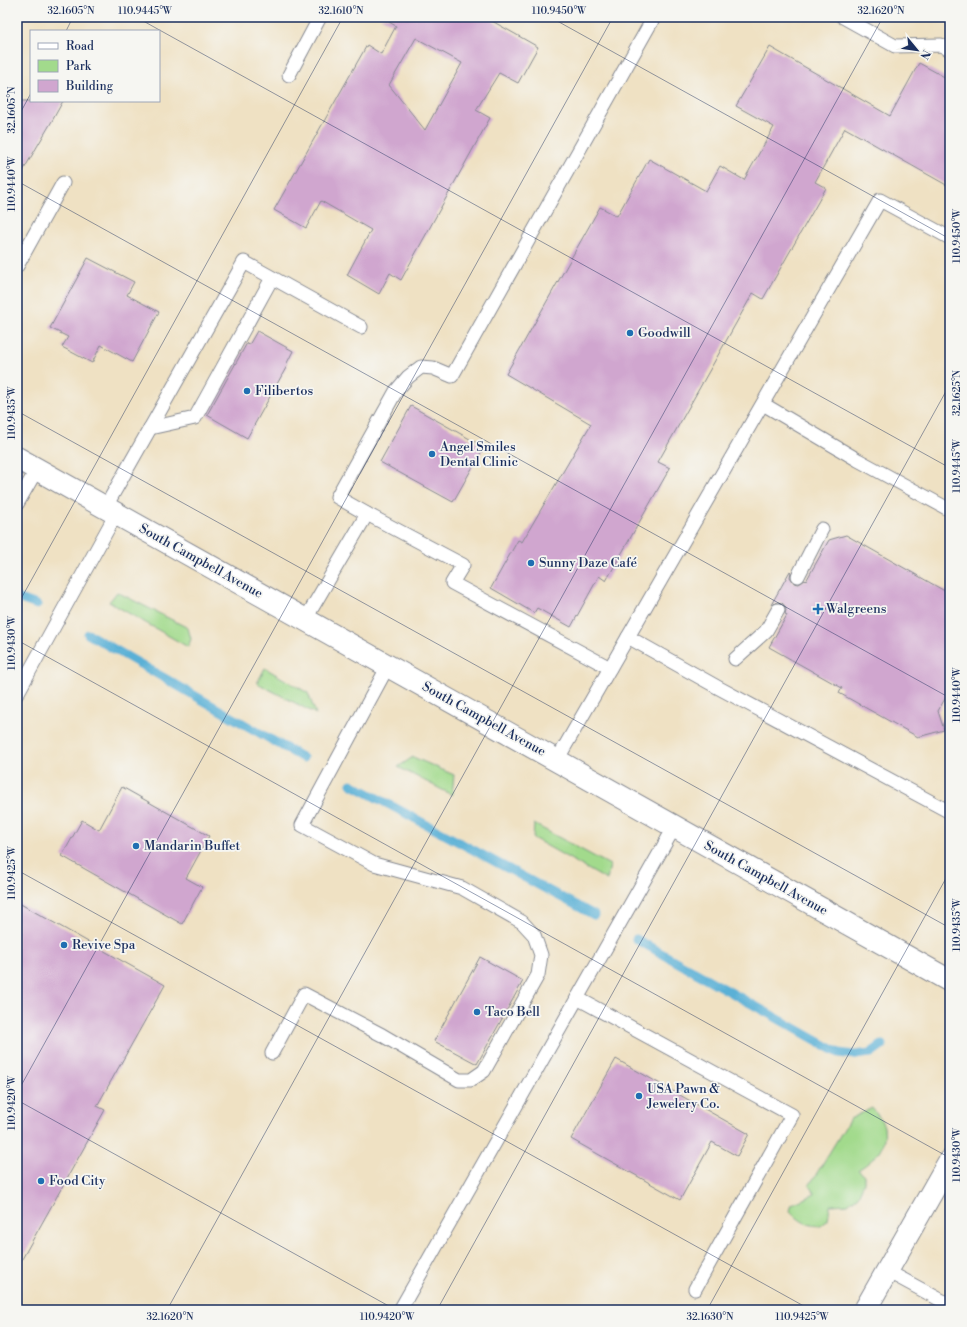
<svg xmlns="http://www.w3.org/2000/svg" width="967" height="1327" font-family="'Libre Bodoni',serif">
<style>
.green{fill:#a2da8c;stroke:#5e8475}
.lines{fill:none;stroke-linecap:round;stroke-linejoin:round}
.stream{stroke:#5ab0d6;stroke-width:9}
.building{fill:#d0a6cf;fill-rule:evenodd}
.service-casing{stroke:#858890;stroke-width:15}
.secondary-casing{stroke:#858890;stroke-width:24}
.primary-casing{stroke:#858890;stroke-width:24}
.service{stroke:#fff;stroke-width:13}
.secondary{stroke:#fff;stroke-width:22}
.primary{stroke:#fff;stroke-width:22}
.ticks{fill:none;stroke:#1b2f5e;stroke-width:1;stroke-opacity:0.45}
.poi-dot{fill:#1f6fb2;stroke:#f6f6f2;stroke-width:1.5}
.labels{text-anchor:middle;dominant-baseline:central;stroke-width:3.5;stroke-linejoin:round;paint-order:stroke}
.poi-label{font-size:13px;fill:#1b2f5e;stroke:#f6f6f2;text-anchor:start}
.street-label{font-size:13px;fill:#1b2f5e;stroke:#f6f6f2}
.neatline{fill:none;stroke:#1b2f5e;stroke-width:1.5}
.ticks-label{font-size:10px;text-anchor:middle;fill:#1b2f5e}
</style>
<rect width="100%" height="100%" fill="#f6f6f2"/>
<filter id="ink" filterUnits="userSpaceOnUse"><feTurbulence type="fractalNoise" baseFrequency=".025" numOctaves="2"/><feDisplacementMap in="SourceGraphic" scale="8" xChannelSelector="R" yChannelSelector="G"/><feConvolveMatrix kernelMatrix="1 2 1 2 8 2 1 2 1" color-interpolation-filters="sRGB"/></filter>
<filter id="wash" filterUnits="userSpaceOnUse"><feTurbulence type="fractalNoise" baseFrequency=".012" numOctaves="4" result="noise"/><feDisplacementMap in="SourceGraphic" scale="16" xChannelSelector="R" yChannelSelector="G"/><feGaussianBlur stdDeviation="0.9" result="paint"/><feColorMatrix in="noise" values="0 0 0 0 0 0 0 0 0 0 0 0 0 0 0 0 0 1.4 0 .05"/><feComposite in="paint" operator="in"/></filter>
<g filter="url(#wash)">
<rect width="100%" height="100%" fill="#efe1c3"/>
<g class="green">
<path d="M 117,592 L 188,628 L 191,639 L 188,647 L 109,602 Z"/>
<path d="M 265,668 L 308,693 L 316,714 L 257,683 Z"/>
<path d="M 413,757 L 454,775 L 452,795 L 398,767 Z"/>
<path d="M 534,824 L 610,865 L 607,880 L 533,838 Z"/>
<path d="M 872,1108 C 876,1113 883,1121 884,1127 C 887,1148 874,1160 858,1170 L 864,1175 L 864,1182 L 858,1196 L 848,1204 L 830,1205 L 828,1220 L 821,1226 C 805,1225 801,1222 790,1211 L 792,1204 L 815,1194 L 809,1186 L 850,1119 Z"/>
</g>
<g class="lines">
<g class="stream">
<path d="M 17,598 L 37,605"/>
<path d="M 88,634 L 303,758"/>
<path d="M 351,784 L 594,915"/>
<path d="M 636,939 L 839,1053 L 855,1055 L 871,1053 L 882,1045"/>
</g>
</g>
<g id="blocks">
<g class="building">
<path d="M 380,17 L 485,17 L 538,47 L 518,83 L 499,73 L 476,110 L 490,118 L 401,280 L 390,273 L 379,294 L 347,275 L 371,230 L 321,201 L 306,228 L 274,210 L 367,45 L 381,54 L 396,26 ZM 416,38 L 462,63 L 425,130 L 389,85 Z"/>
<path d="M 770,47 L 890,116 L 919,63 L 950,80 L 950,187 L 845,128 L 815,182 L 826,188 L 763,299 L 753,293 L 658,462 L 670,468 L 606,581 L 599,576 L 571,627 L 537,608 L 534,613 L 491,588 L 518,540 L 522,542 L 591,424 L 506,374 L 600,207 L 617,216 L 649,159 L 706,191 L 720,166 L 744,180 L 774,127 L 736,106 Z"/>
<path d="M 17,101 L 63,101 L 52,121 L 17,181 Z"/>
<path d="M 88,258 L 134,282 L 127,295 L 159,312 L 132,362 L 101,345 L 92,363 L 62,347 L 68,337 L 50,328 Z"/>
<path d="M 257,331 L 293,351 L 286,365 L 287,366 L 247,438 L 207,415 L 247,343 L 249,345 Z"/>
<path d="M 411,406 L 484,447 L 453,502 L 380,462 Z"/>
<path d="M 846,535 L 950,594 L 950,690 L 938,711 L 944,730 L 918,737 L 839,693 L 842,688 L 769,647 L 787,615 L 785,614 L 786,610 L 785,606 L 782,603 L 778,602 L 771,605 L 790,571 L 791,572 L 790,577 L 794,583 L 799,584 L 805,580 L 806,581 L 829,540 Z"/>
<path d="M 122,787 L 209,836 L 186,878 L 202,887 L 182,924 L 62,856 L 82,820 L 99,830 Z"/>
<path d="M 17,902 L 165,985 L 97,1106 L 105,1110 L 17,1268 Z"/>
<path d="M 480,957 L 523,981 L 477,1064 L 434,1041 Z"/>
<path d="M 616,1059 L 749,1134 L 737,1156 L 712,1142 L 680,1200 L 571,1139 Z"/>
</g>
</g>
</g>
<g filter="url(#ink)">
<use href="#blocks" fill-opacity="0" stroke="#858890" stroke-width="1"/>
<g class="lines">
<defs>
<g id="service">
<path d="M 843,17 L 895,46 L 941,45 L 950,50"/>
<path d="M 289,75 L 320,17"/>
<path d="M 17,266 L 63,183"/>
<path d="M 763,404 L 858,460 L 950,510"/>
<path d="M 150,428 L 195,418 L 272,278"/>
<path d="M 17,504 L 37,469"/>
<path d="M 105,508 L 244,262 L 361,327"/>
<path d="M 367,514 L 463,565 L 452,583 L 610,668"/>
<path d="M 798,576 L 822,529"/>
<path d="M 305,620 L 367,514 L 337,497 L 396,391 L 408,377 L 421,367 L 433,368 L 452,376 L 654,17"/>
<path d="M 628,637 L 719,688 L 948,811 L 950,807"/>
<path d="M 735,659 L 766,631 L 778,610"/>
<path d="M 17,694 L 116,514"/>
<path d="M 557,760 L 880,200 L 950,238"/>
<path d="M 577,998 L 792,1115 L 695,1289"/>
<path d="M 272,1053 L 304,994 L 382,1035 L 459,1080 L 471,1080 L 484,1071 L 538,975 L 541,955 L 534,935 L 522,922 L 462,888 L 374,864 L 302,825 L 388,666"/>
<path d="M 887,1271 L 950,1305"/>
<path d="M 400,1310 L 675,826"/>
</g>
<path id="secondary" d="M 865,1310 L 950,1160"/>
<path id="primary" d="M 17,458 L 950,981"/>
</defs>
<use href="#service" class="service-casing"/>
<use href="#secondary" class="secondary-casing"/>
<use href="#primary" class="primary-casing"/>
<use href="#service" class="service"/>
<use href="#secondary" class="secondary"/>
<use href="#primary" class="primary"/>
</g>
</g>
<path class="ticks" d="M 136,17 L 950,468M 550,17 L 950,239M 66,31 L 73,17M 17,119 L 31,93M 17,181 L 950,698M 17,411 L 950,928M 17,606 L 343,17M 17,640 L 950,1158M 17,870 L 811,1310M 17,1093 L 613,17M 17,1100 L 396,1310M 167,1310 L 883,17M 437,1310 L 950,384M 707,1310 L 950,871"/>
<g class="poi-dot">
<circle cx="630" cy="333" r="4"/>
<circle cx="247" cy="391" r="4"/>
<circle cx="432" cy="454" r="4"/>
<circle cx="531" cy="563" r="4"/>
<path d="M816 603h4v4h4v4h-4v4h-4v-4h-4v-4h4z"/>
<circle cx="136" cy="846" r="4"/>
<circle cx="64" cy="945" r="4"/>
<circle cx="477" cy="1012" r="4"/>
<circle cx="639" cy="1096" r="4"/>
<circle cx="41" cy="1181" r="4"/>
</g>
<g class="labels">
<g class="poi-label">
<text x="638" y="333">Goodwill</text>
<text x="255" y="391">Filibertos</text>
<text x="440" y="447">Angel Smiles<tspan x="440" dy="15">Dental Clinic</tspan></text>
<text x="539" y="563">Sunny Daze Café</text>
<text x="826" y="609">Walgreens</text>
<text x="144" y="846">Mandarin Buffet</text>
<text x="72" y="945">Revive Spa</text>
<text x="485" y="1012">Taco Bell</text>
<text x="647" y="1089">USA Pawn &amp;<tspan x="647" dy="15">Jewelery Co.</tspan></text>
<text x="49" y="1181">Food City</text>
</g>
<g class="street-label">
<text transform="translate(201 561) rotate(29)">South Campbell Avenue</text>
<text transform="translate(484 719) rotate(29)">South Campbell Avenue</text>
<text transform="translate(766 878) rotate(29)">South Campbell Avenue</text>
</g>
</g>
<rect width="967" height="1327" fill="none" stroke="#f6f6f2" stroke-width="44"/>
<rect x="30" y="30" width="130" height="72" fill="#f6f6f2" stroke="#9ea6b7"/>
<rect x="38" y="43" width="20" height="6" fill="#ffffff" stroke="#9ea6b7"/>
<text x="66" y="50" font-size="12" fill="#1b2f5e">Road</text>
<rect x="38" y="60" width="20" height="12" fill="#a2da8c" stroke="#9ea6b7"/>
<text x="66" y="70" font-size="12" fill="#1b2f5e">Park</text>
<rect x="38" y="80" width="20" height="12" fill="#d0a6cf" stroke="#9ea6b7"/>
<text x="66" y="90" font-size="12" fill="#1b2f5e">Building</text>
<g transform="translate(917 50) rotate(119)" stroke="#f6f6f2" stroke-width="3" paint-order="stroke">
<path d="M0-3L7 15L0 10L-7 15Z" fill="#1b2f5e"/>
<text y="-6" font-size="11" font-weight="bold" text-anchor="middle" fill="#1b2f5e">N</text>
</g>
<rect x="22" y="22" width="923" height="1283" class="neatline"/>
<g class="ticks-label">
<text x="71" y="14">32.1605°N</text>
<text x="145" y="14">110.9445°W</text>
<text x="341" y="14">32.1610°N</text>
<text x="559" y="14">110.9450°W</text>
<text x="881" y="14">32.1620°N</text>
<text transform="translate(11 110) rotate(-90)" y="4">32.1605°N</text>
<text transform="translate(11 184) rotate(-90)" y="4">110.9440°W</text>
<text transform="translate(956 236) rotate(-90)" y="4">110.9450°W</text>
<text transform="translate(956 393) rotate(-90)" y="4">32.1625°N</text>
<text transform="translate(11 413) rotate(-90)" y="4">110.9435°W</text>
<text transform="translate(956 466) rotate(-90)" y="4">110.9445°W</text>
<text transform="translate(11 643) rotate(-90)" y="4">110.9430°W</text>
<text transform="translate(956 695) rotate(-90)" y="4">110.9440°W</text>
<text transform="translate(11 873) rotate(-90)" y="4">110.9425°W</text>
<text transform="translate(956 925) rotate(-90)" y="4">110.9435°W</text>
<text transform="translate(11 1103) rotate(-90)" y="4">110.9420°W</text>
<text transform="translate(956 1155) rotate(-90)" y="4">110.9430°W</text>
<text x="170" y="1320">32.1620°N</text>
<text x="387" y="1320">110.9420°W</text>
<text x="710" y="1320">32.1630°N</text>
<text x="802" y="1320">110.9425°W</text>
</g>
</svg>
